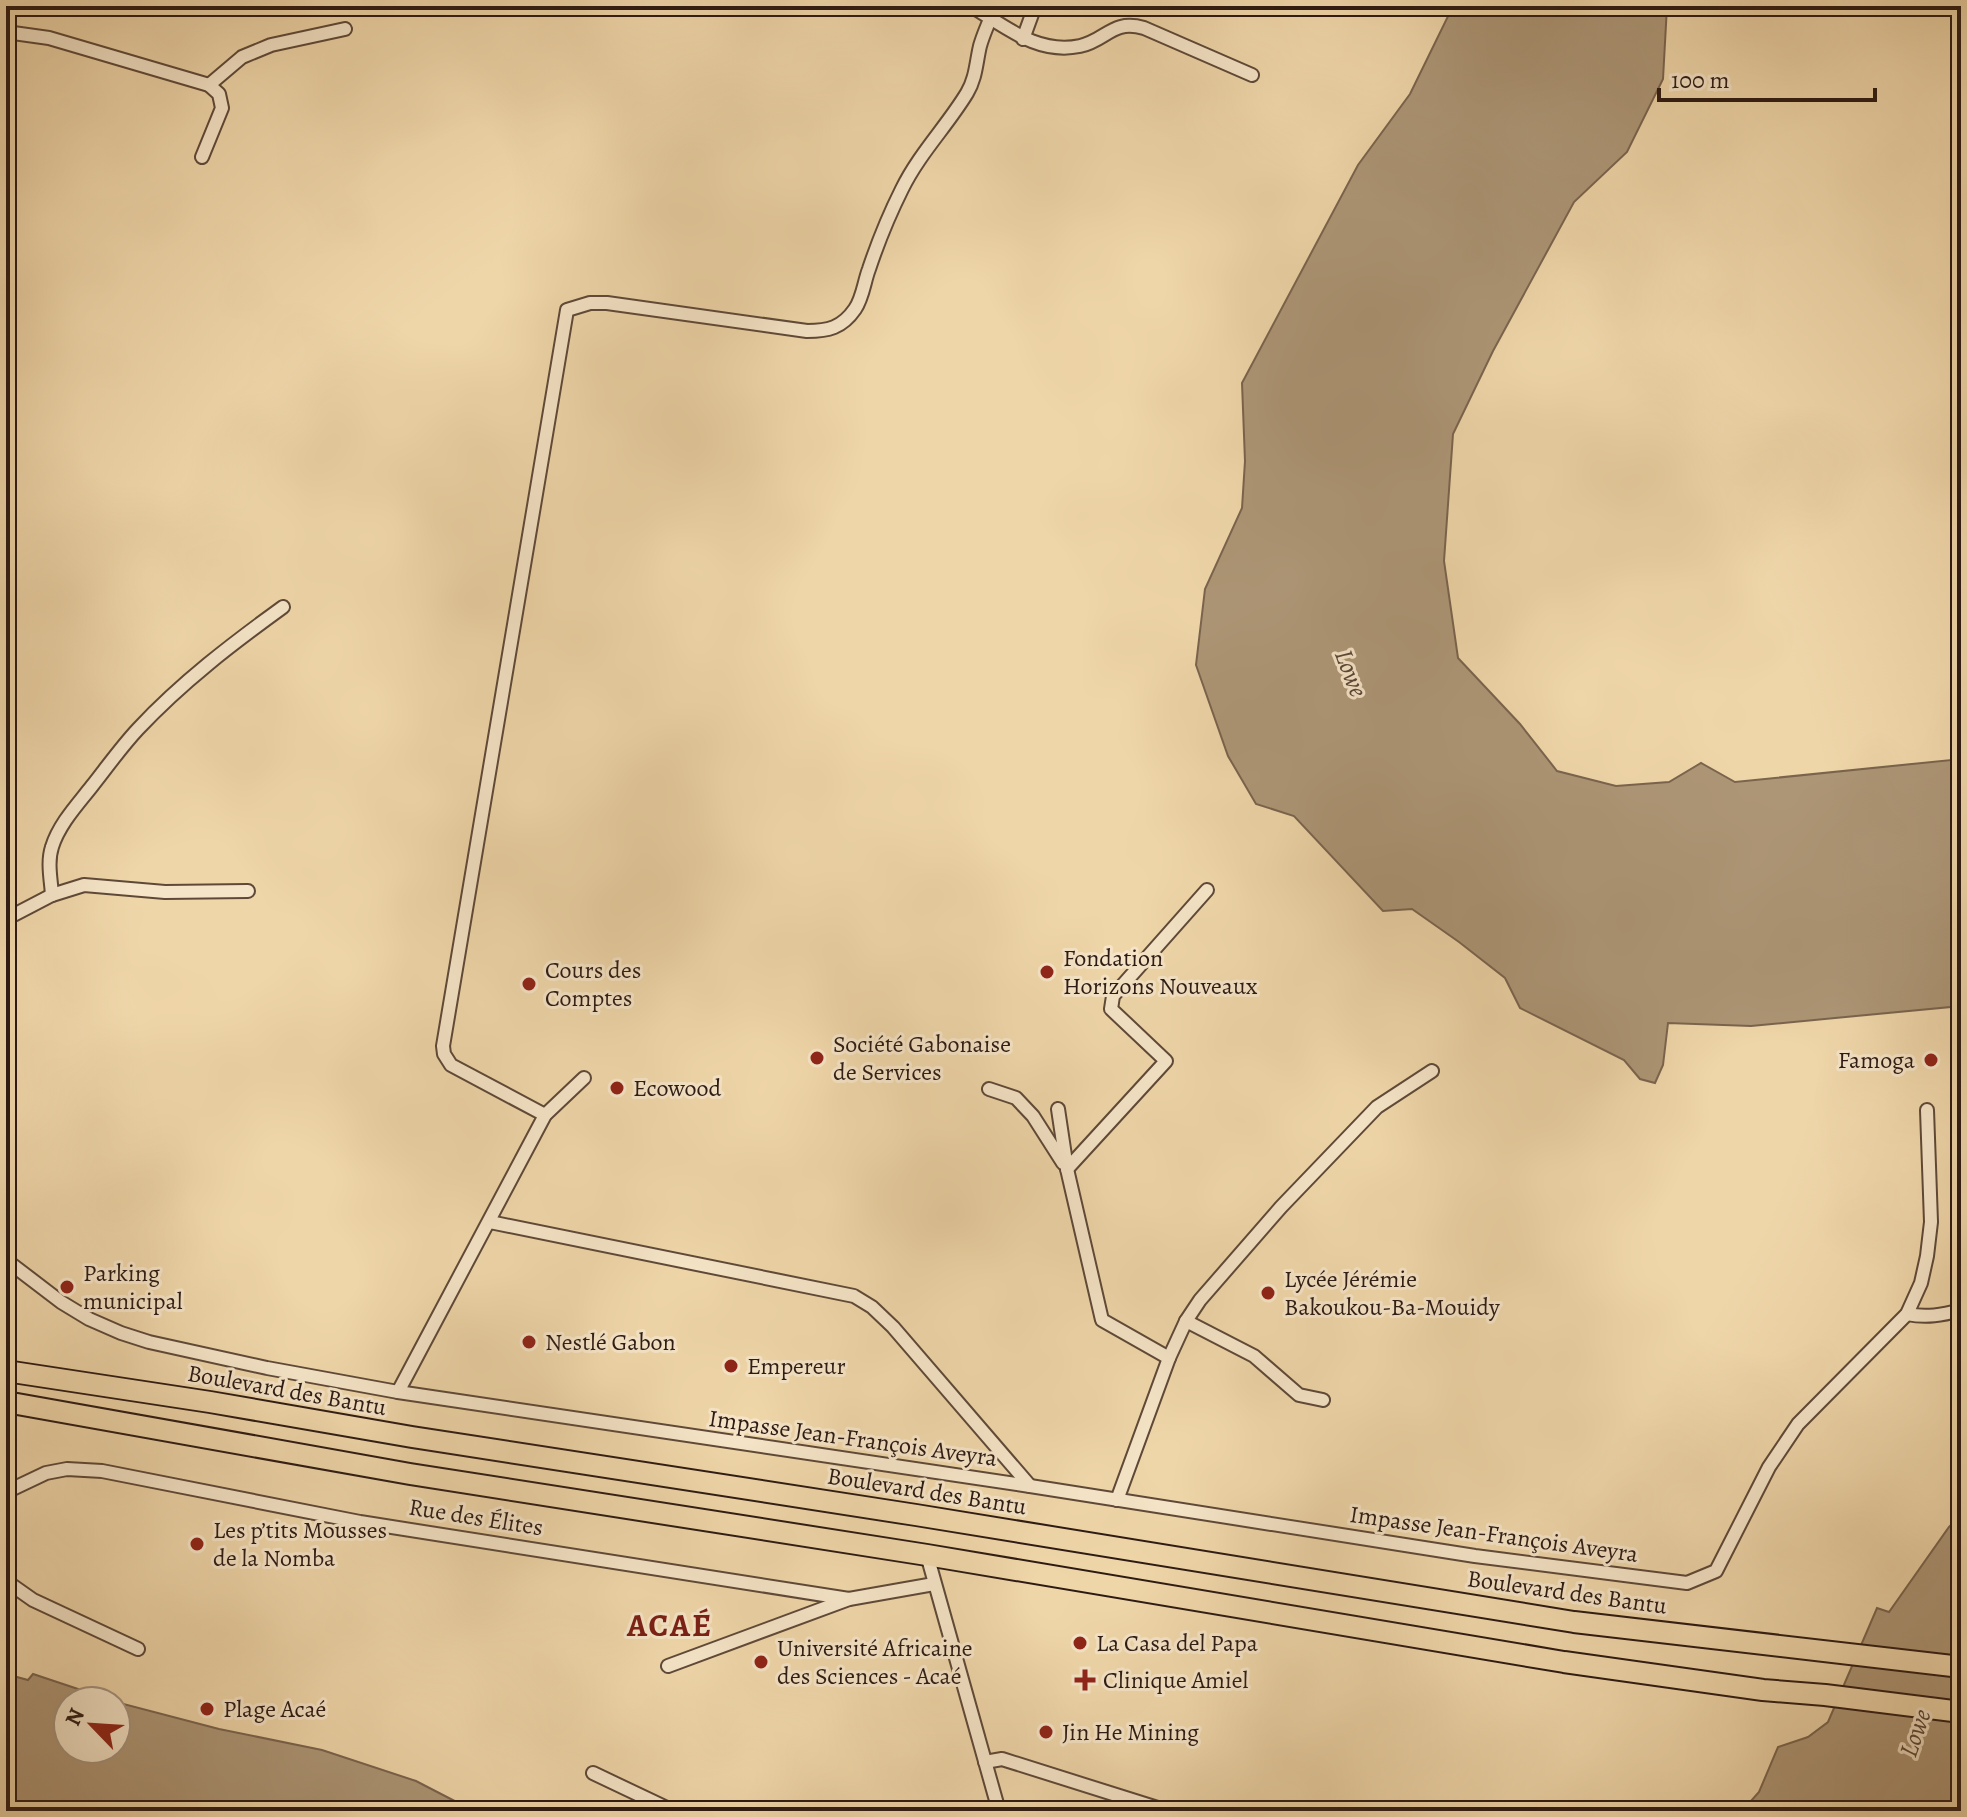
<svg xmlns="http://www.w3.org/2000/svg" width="1967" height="1817" font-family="Alegreya,serif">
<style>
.water{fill:#ad9676;stroke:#7a644e;stroke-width:2}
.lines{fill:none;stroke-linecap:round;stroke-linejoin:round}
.minor-casing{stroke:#5e4938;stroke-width:16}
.trunk-casing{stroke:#2d1a13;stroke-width:24}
.minor{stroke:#f5e4c7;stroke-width:12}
.trunk{stroke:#efd6a9;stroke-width:20}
.poi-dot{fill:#8f2418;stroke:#f5e4c7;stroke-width:3}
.labels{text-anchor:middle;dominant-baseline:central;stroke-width:6;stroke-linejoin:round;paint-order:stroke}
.poi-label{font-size:24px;fill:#2d1a13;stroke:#f5e4c7;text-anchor:start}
.street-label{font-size:24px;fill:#2d1a13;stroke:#f5e4c7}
.water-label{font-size:26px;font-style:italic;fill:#5a4536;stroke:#f5e4c7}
.district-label{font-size:32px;font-weight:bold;letter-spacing:2px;fill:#7a1f14;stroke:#f5e4c7}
</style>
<rect width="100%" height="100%" fill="#efd6a9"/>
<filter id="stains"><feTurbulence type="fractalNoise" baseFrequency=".0025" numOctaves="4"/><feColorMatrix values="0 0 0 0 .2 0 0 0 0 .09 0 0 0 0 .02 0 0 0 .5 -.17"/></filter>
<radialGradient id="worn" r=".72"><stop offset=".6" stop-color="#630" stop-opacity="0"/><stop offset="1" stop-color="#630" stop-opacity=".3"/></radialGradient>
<g class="water">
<path d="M 1453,6 L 1667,6 L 1663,79 L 1627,152 L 1574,202 L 1493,351 L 1453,434 L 1444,561 L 1458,658 L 1520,724 L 1557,771 L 1616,786 L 1669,782 L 1701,763 L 1735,782 L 1961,759 L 1961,1006 L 1751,1026 L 1668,1023 L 1663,1065 L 1655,1083 L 1640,1079 L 1624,1060 L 1520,1008 L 1505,978 L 1459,942 L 1412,909 L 1383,911 L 1294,816 L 1256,804 L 1228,756 L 1196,665 L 1205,589 L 1242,508 L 1245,461 L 1242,383 L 1358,165 L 1410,94 Z"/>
<path d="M 1961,1515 L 1961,1811 L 1742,1811 L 1759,1792 L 1778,1747 L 1808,1737 L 1828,1722 L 1877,1608 L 1889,1612 L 1949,1527 Z"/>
<path d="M 6,1674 L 28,1680 L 33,1674 L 114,1701 L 68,1701 L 68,1749 L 116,1749 L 116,1702 L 219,1729 L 322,1750 L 416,1781 L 474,1811 L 6,1811 Z"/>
</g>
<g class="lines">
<defs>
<g id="minor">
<path d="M 971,6 C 1005,26 1037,55 1080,46 C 1107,40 1112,19 1144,28 L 1252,75"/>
<path d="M 6,32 L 49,38 L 209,85 L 219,94 L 222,108 L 202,157"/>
<path d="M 1023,39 L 1035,6"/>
<path d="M 209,85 L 242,57 L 271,45 L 345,29"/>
<path d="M 52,895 C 51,880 47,862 52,847 C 59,824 78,804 92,786 C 107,767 122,746 138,729 C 182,682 232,644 283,607"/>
<path d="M 6,919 L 52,895 L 84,885 L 165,892 L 248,891"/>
<path d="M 989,1089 L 1016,1098 L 1033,1116 L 1063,1163"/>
<path d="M 1058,1109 L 1067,1169 L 1102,1320 L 1169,1358"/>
<path d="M 545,1115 L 451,1065 L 444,1054 L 443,1046 L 567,310 L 590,303 L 607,303 L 807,331 C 828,331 842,328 855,309 C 863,297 864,282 869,269 C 878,242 889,215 902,189 C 919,154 947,126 967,93 C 976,78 976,63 980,46 C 984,32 990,19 996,6"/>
<path d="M 1067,1169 L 1166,1061 L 1111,1009 L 1113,996 L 1207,890"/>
<path d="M 490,1222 L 854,1296 L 872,1307 L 893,1327 L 1030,1486"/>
<path d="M 6,1260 L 61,1302 L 89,1319 L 121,1333 L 149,1342 L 267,1368 L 398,1392 L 1030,1486 L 1475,1556 L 1687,1583 L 1716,1571 L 1769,1467 L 1798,1424 L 1907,1314 L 1921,1283 L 1927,1256 L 1931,1222 L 1927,1110"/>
<path d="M 1907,1314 C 1927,1318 1942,1315 1961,1310"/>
<path d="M 1186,1321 L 1254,1356 L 1299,1395 L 1323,1400"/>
<path d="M 398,1392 L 545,1115 L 584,1078"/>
<path d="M 6,1492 L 46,1473 L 67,1469 L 102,1471 L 360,1522 L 849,1599"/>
<path d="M 1117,1500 L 1169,1358 L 1186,1321 L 1200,1300 L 1281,1207 L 1377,1107 L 1432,1071"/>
<path d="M 927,1555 L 999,1811"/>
<path d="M 6,1581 L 33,1600 L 138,1649"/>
<path d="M 668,1666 L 849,1599 L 934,1584"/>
<path d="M 985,1762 L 1002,1759 L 1167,1811"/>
<path d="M 593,1773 L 673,1811"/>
</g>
<g id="trunk">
<path d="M 6,1371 L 210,1402 L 412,1437 L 916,1515 L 1574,1622 L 1961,1667"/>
<path d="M 6,1402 L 410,1474 L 927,1555 L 1564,1662 L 1763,1690 L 1825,1695 L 1961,1712"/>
</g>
</defs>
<use href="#minor" class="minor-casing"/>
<use href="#trunk" class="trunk-casing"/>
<use href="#minor" class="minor"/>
<use href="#trunk" class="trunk"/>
</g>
<g class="poi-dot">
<circle cx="1047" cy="972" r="8"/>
<circle cx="529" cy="984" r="8"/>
<circle cx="817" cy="1058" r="8"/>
<circle cx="1931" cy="1060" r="8"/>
<circle cx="617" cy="1088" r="8"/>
<circle cx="67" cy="1287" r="8"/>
<circle cx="1268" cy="1293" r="8"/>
<circle cx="529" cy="1342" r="8"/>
<circle cx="731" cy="1366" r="8"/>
<circle cx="197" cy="1544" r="8"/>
<circle cx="1080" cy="1643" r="8"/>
<circle cx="761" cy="1662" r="8"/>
<path d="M1081 1668h8v8h8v8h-8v8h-8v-8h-8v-8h8z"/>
<circle cx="207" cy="1709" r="8"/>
<circle cx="1046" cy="1732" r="8"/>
</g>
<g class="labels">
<g class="poi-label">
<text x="1063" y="958">Fondation<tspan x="1063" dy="28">Horizons Nouveaux</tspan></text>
<text x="545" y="970">Cours des<tspan x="545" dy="28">Comptes</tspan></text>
<text x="833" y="1044">Société Gabonaise<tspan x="833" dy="28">de Services</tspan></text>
<text x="1915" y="1060" text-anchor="end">Famoga</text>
<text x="633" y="1088">Ecowood</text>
<text x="83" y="1273">Parking<tspan x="83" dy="28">municipal</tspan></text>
<text x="1284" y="1279">Lycée Jérémie<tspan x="1284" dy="28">Bakoukou-Ba-Mouidy</tspan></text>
<text x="545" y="1342">Nestlé Gabon</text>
<text x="747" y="1366">Empereur</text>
<text x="213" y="1530">Les p’tits Mousses<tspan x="213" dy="28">de la Nomba</tspan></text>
<text x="1096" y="1643">La Casa del Papa</text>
<text x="777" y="1648">Université Africaine<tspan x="777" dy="28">des Sciences - Acaé</tspan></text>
<text x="1103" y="1680">Clinique Amiel</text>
<text x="223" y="1709">Plage Acaé</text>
<text x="1062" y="1732">Jin He Mining</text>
</g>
<g class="street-label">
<text transform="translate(287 1390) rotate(10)">Boulevard des Bantu</text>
<text transform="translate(853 1438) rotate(8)">Impasse Jean-François Aveyra</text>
<text transform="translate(927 1491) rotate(9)">Boulevard des Bantu</text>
<text transform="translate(476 1517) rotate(9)">Rue des Élites</text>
<text transform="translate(1494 1534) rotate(8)">Impasse Jean-François Aveyra</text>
<text transform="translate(1567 1592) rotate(8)">Boulevard des Bantu</text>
</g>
<g class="water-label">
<text transform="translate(1351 673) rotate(69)">Lowe</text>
<text transform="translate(1915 1733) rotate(-71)">Lowe</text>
</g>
<g class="district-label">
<text x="670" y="1625">ACAÉ</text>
</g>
</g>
<rect width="1967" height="1817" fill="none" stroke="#efd6a9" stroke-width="32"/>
<rect x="8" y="8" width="1951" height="1801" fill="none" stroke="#2d1a13" stroke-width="4"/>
<rect x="16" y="16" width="1935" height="1785" fill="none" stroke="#2d1a13" stroke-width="2"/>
<g transform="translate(92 1725) rotate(295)"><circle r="38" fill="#f5e4c7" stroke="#a5937f" stroke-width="2"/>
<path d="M0-6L14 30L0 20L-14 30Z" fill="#8f2418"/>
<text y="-12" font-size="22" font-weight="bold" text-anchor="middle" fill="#2d1a13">N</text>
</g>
<path d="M1659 88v12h216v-12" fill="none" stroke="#2d1a13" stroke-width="4"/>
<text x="1671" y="88" font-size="24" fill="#2d1a13" stroke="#f5e4c7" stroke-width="6" paint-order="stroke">100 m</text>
<rect width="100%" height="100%" filter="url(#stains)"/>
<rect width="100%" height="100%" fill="url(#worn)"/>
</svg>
